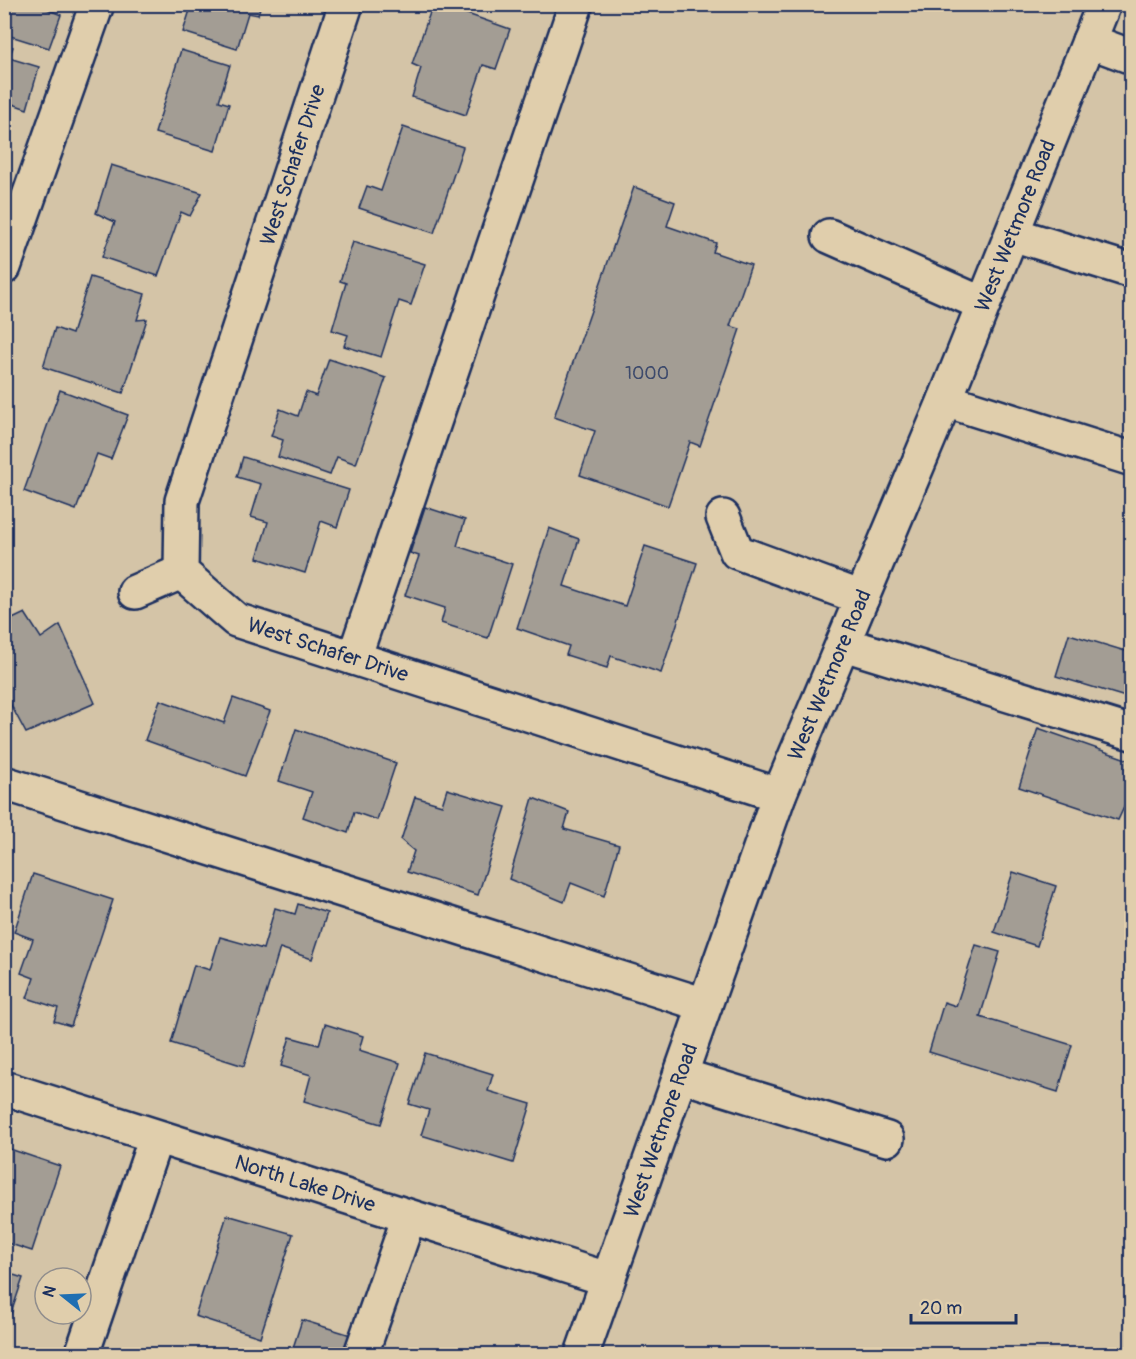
<svg xmlns="http://www.w3.org/2000/svg" width="1136" height="1359" font-family="Pangolin,sans-serif">
<style>
.building{fill:#a39d94;stroke:#1b2f5e;stroke-width:1.5}
.lines{fill:none;stroke-linecap:round;stroke-linejoin:round}
.minor-casing{stroke:#1b2f5e;stroke-width:38}
.major-casing{stroke:#1b2f5e;stroke-width:38}
.minor{stroke:#e0ceac;stroke-width:33}
.major{stroke:#e0ceac;stroke-width:33}
.labels{text-anchor:middle;dominant-baseline:central;stroke-width:4.5;stroke-linejoin:round;paint-order:stroke}
.number-label{font-size:18px;fill:#3d4a6c}
.street-label{font-size:21px;fill:#1b2f5e;stroke:#e0ceac}
</style>
<rect width="100%" height="100%" fill="#d4c4a7"/>
<filter id="ink" filterUnits="userSpaceOnUse"><feTurbulence type="fractalNoise" baseFrequency=".0167" numOctaves="2"/><feDisplacementMap in="SourceGraphic" scale="12" xChannelSelector="R" yChannelSelector="G"/><feConvolveMatrix kernelMatrix="1 2 1 2 8 2 1 2 1" color-interpolation-filters="sRGB"/></filter>
<g filter="url(#ink)">
<g class="building">
<path d="M 4,4 L 36,4 L 61,15 L 49,48 L 4,34 Z"/>
<path d="M 261,4 L 258,15 L 248,13 L 237,49 L 183,32 L 190,10 L 174,5 Z"/>
<path d="M 433,4 L 439,4 L 510,29 L 496,69 L 483,65 L 466,115 L 412,97 L 421,68 L 412,64 Z"/>
<path d="M 4,44 L 13,47 L 9,58 L 39,67 L 27,109 L 4,101 Z"/>
<path d="M 181,50 L 230,65 L 219,101 L 229,104 L 215,151 L 155,133 Z"/>
<path d="M 403,127 L 463,147 L 434,233 L 359,208 L 367,186 L 381,191 Z"/>
<path d="M 111,165 L 202,193 L 190,216 L 181,212 L 158,276 L 102,257 L 115,222 L 96,213 Z"/>
<path d="M 634,187 L 675,202 L 667,226 L 716,243 L 713,252 L 751,265 L 730,326 L 740,329 L 700,446 L 690,442 L 668,506 L 580,475 L 595,431 L 554,417 Z"/>
<path d="M 353,242 L 425,264 L 411,305 L 399,301 L 381,357 L 344,346 L 348,335 L 332,330 L 346,283 L 340,281 Z"/>
<path d="M 90,277 L 145,294 L 137,320 L 147,319 L 123,393 L 43,367 L 55,328 L 72,334 Z"/>
<path d="M 329,359 L 386,378 L 356,464 L 337,457 L 330,475 L 278,457 L 283,440 L 271,436 L 280,409 L 298,416 L 306,392 L 316,396 Z"/>
<path d="M 60,390 L 128,415 L 111,459 L 97,454 L 76,510 L 24,491 Z"/>
<path d="M 243,457 L 349,490 L 337,527 L 321,521 L 305,573 L 257,558 L 268,522 L 251,517 L 261,484 L 237,477 Z"/>
<path d="M 425,507 L 465,520 L 457,546 L 512,564 L 488,638 L 441,623 L 445,608 L 405,595 L 419,556 L 410,553 Z"/>
<path d="M 549,528 L 579,539 L 564,586 L 625,606 L 645,546 L 697,563 L 661,673 L 611,656 L 607,668 L 566,655 L 569,646 L 517,628 Z"/>
<path d="M 25,613 L 41,638 L 60,625 L 95,703 L 26,733 L 4,692 L 4,623 Z"/>
<path d="M 1069,634 L 1132,653 L 1132,699 L 1056,676 Z"/>
<path d="M 233,698 L 270,711 L 245,776 L 145,740 L 160,700 L 224,723 Z"/>
<path d="M 1038,728 L 1132,761 L 1132,805 L 1126,803 L 1118,820 L 1019,787 Z"/>
<path d="M 296,729 L 396,763 L 377,820 L 354,812 L 348,833 L 303,817 L 312,792 L 279,781 Z"/>
<path d="M 447,789 L 506,807 L 478,895 L 407,872 L 414,851 L 401,840 L 415,797 L 442,805 Z"/>
<path d="M 533,798 L 569,812 L 564,829 L 619,845 L 604,896 L 571,883 L 564,902 L 509,879 Z"/>
<path d="M 1013,872 L 1056,886 L 1037,946 L 994,932 Z"/>
<path d="M 33,874 L 113,900 L 71,1026 L 54,1021 L 58,1008 L 27,998 L 34,978 L 21,973 L 33,939 L 14,932 Z"/>
<path d="M 298,904 L 327,913 L 312,959 L 280,948 L 244,1066 L 171,1043 L 194,965 L 210,970 L 220,937 L 263,949 L 275,908 L 295,914 Z"/>
<path d="M 976,945 L 1000,952 L 980,1017 L 1072,1045 L 1058,1092 L 929,1052 L 944,1002 L 956,1006 Z"/>
<path d="M 325,1024 L 363,1036 L 359,1050 L 400,1063 L 381,1124 L 304,1101 L 311,1075 L 281,1066 L 290,1037 L 319,1045 Z"/>
<path d="M 425,1053 L 493,1074 L 488,1091 L 531,1104 L 513,1163 L 421,1135 L 429,1110 L 409,1104 Z"/>
<path d="M 4,1147 L 60,1166 L 32,1251 L 4,1242 Z"/>
<path d="M 227,1215 L 293,1234 L 260,1337 L 195,1316 Z"/>
<path d="M 4,1272 L 23,1278 L 4,1334 Z"/>
<path d="M 302,1320 L 354,1336 L 347,1354 L 291,1354 Z"/>
</g>
<g class="lines">
<defs>
<g id="minor">
<path id="s1" d="M 346,4 L 182,501 L 181,572 L 236,620 L 779,795"/>
<path d="M 1089,41 L 1132,57"/>
<path d="M 1012,234 L 1132,271"/>
<path d="M 829,236 L 983,304"/>
<path d="M 4,267 L 97,4"/>
<path d="M 945,400 L 1132,459"/>
<path d="M 723,517 L 737,552 L 862,598"/>
<path d="M 135,592 L 181,572"/>
<path d="M 844,644 L 1132,733"/>
<path d="M 354,658 L 576,4"/>
<path d="M 4,783 L 705,1005"/>
<path d="M 680,1075 L 887,1139"/>
<path id="s2" d="M 4,1088 L 607,1279"/>
<path d="M 82,1354 L 156,1137"/>
<path d="M 361,1354 L 409,1217"/>
</g>
<g id="major">
<path id="s3" d="M 582,1354 L 779,795 L 945,400 L 1104,4"/>
</g>
</defs>
<use href="#minor" class="minor-casing"/>
<use href="#major" class="major-casing"/>
<use href="#minor" class="minor"/>
<use href="#major" class="major"/>
</g>
</g>
<g class="labels">
<g class="number-label">
<text x="647" y="373">1000</text>
</g>
<g class="street-label">
<text transform="translate(293 165) rotate(-72)">West Schafer Drive</text>
<text stroke="none"><textPath href="#s3" startOffset="1209">West Wetmore Road</textPath></text>
<text stroke="none"><textPath href="#s1" startOffset="764">West Schafer Drive</textPath></text>
<text stroke="none"><textPath href="#s3" startOffset="723">West Wetmore Road</textPath></text>
<text stroke="none"><textPath href="#s3" startOffset="237">West Wetmore Road</textPath></text>
<text stroke="none"><textPath href="#s2" startOffset="316">North Lake Drive</textPath></text>
</g>
</g>
<rect width="1136" height="1359" fill="none" stroke="#e0ceac" stroke-width="24"/>
<rect x="12" y="12" width="1112" height="1335" fill="none" stroke="#1b2f5e" stroke-width="2" filter="url(#ink)"/>
<g transform="translate(63 1296) rotate(288)"><circle r="28" fill="#e0ceac" stroke="#918e8d" stroke-width="1.5"/>
<path d="M0-4.5L10 22L0 15L-10 22Z" fill="#1f6fb2"/>
<text y="-9" font-size="16" font-weight="bold" text-anchor="middle" fill="#1b2f5e">N</text>
</g>
<path d="M911 1314v9h105v-9" fill="none" stroke="#1b2f5e" stroke-width="3"/>
<text x="920" y="1314" font-size="18" fill="#1b2f5e" stroke="#e0ceac" stroke-width="4.5" paint-order="stroke">20 m</text>
</svg>
